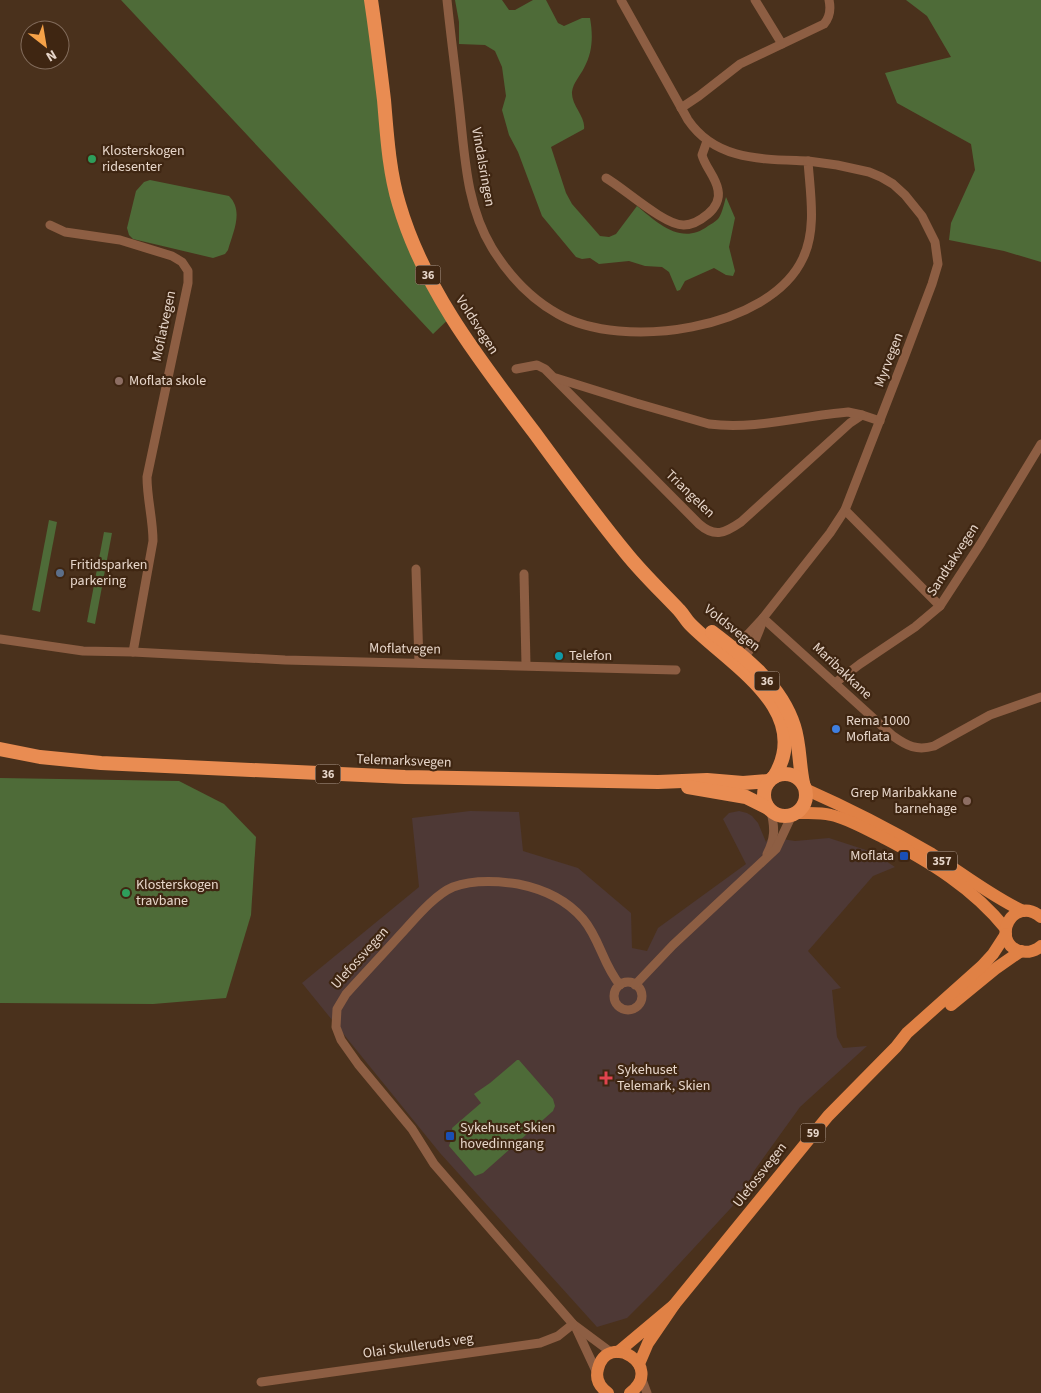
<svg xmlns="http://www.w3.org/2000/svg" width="1041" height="1393" font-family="'Source Sans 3',sans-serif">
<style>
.medical{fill:#4e3936}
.green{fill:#4e6b38}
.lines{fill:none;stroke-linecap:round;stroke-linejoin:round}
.minor{stroke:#8d5e43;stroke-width:9}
.primary{stroke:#e08145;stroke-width:12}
.trunk{stroke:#e98c52;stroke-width:14}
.leisure-dot{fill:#2e9e5b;stroke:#3f2612;stroke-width:2}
.education-dot{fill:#8d6e63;stroke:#3f2612;stroke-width:2}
.service-dot{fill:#5c6f8a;stroke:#3f2612;stroke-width:2}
.culture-dot{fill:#0f9aa8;stroke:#3f2612;stroke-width:2}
.shop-dot{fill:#3f7fe0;stroke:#3f2612;stroke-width:2}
.transit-dot{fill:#1a4fb4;stroke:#3f2612;stroke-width:2}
.health-dot{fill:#e0444e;stroke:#3f2612;stroke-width:2}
.labels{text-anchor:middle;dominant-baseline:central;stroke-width:4.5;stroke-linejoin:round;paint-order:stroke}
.shield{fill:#3f2612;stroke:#b5a193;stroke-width:1}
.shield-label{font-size:12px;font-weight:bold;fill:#e7d6ca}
.poi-label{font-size:14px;fill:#e7d6ca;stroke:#3f2612;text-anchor:start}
.street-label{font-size:14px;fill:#e7d6ca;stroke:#3f2612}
</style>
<rect width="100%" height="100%" fill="#4a311c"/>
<path class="medical" d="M 470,811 L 519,812 L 523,851 L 578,868 L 631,913 L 632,948 L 647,951 L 658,928 L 746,864 L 723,819 L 729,813 L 739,811 L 747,813 L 752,816 L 758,823 L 766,842 L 769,837 L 795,841 L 829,838 L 872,852 L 895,867 L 873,876 L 808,951 L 841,988 L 832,990 L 837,1037 L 843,1048 L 867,1046 L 800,1107 L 754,1171 L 742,1196 L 656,1289 L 627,1318 L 597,1327 L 440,1153 L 302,983 L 419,887 L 412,818 Z"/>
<g class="green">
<path d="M 121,0 L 377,0 L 398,172 L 405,204 L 417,239 L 455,313 L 433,334 Z"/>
<path d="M 455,0 L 502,0 L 509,10 L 515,10 L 533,0 L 546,0 L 558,23 L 564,26 L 582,18 L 590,18 C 593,35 593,52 584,68 C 580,76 573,83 572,92 C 571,105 586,117 584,129 L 551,147 L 566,193 L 572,204 L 600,236 L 609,237 L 616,234 L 637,206 C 658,223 681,246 708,226 C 711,224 715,222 718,219 C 722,214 724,204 726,197 L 735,218 L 729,247 L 735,271 L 733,276 L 726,275 L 714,268 L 685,281 L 680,290 L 677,291 L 669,272 L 662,267 L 645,266 L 629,261 L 599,264 L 590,258 L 582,259 L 576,257 L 542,216 L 518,152 L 509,135 L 502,110 L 506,96 L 502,67 L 495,51 L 485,45 L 459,44 L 459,22 Z"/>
<path d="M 906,0 L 1041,0 L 1041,262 L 1004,251 L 949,240 L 951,223 L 975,170 L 971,144 L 897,103 L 885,73 L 951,57 L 927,16 Z"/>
<path d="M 150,180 L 229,196 C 244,211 233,232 228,250 L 225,254 L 213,258 L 133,239 L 129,235 L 127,228 L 136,191 L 144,182 Z"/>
<path d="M 49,520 L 57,522 L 40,612 L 32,610 Z"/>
<path d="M 104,532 L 112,533 L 95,624 L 87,622 Z"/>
<path d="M 0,778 L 179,781 L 224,804 L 256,837 L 251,915 L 226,998 L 153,1004 L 0,1003 Z"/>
<path d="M 517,1060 L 519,1060 L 553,1099 L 555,1106 L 553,1111 L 483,1173 L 475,1176 L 449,1146 L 453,1134 L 452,1128 L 481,1103 L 474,1094 L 490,1083 Z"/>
</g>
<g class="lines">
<g class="minor">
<path d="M 447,0 C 451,38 456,75 460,113 C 465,159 467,207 492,248 C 508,274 531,299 558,314 C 622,351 770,330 803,258 C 817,229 810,192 808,161 C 762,159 716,161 688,120 L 621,0"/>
<path d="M 755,0 L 782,44"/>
<path d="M 681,108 L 699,96 L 740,64 L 824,24 C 830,17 831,9 829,0"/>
<path d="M 606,178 C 625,189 665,226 684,225 C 693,225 702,219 708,214 C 715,208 720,199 718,190 C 716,177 705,167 702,155 L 707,141"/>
<path d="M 50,225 L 65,232 L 120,240 L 172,256 L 182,262 L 188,271 L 188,283 L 147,477 C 147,499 153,519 153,541 L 133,652"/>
<path d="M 516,369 L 537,365 L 545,369 L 699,524 C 715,538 725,533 741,522 L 850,423 L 862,415 L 880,421"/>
<path d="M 556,378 L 636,403 L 709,424 C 755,430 801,416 848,412 L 862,415"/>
<path d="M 845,510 L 940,606"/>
<path d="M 416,569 L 419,663"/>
<path d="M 524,574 L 526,665"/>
<path d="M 763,618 L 893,736 C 907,746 917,751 934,746 L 990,715 L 1041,697"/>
<path d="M 0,639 L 83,651 L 133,652 L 285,660 L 676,670"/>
<path d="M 734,654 L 738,645 L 763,618 L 830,533 L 845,510 L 904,358 L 932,284 L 938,264 L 935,242 L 922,216 L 905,195 L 893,184 L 881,177 L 869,172 L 837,165 L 808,161"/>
<path d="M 739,659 C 751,655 758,634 762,623"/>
<path d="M 835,683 L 860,664 L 915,627 L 940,606 L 981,543 L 1041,444"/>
<path d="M 767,854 C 775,839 775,828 771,812"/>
<circle cx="628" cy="996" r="14"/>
<path d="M 635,985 L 673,945 L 776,849 L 792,815"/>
<path d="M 576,1328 L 597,1373"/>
<path d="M 612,1353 L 573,1324 L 434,1164 L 412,1129 L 358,1064 L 341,1040 L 336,1027 L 337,1009 L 346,994 C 364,974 382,955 400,935 C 414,920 434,895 453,887 C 472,880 498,881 518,884 C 543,889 566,899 583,919 C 600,939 603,965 620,985"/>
<path d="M 641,1377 L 647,1393"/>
<path d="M 261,1382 L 540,1343 L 558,1336 L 573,1324"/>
</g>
<g class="primary">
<path d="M 805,789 C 848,808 891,830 932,854 C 962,873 991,896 1023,911"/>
<path d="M 797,813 C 809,813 820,812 831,815 C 849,819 867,830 884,838 C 930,862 973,888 1006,929"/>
<path d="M 1041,917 C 1013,894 990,940 1019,951 C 1027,953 1035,951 1041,946"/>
<path d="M 951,1005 L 995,969 L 1021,951"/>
<path d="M 674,1305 L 828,1116 L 896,1047 L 907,1033 L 982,966 L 993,954 L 1006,934"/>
<path d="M 618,1352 L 674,1305 L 648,1343 L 639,1364"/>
<path d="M 608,1393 C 600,1387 595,1379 598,1369 C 607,1330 666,1366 630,1393"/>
</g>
<g class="trunk">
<path d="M 371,0 C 376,33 380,67 384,100 C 387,135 389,171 399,204 C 424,290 481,362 534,432 C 564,473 594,514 626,553 C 642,573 661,591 679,610 C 683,614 686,620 690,624 C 729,664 815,710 774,777"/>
<path d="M 712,632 C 745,657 781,685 794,726 C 800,744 799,765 803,783"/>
<path d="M 0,749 L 40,757 L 101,763 L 405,777 L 658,782 L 707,780 L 743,783 L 769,781"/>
<circle cx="785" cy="795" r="21"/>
<path d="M 688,787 L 746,797 L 768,808"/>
</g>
</g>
<g class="leisure-dot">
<circle cx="92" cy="159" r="5"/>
<circle cx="126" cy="893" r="5"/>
</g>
<g class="education-dot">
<circle cx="119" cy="381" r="5"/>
<circle cx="967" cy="801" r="5"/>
</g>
<circle class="service-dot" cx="60" cy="573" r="5"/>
<circle class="culture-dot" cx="559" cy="656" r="5"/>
<circle class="shop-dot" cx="836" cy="729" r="5"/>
<g class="transit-dot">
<rect x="899" y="851" width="10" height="10" rx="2.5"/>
<rect x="445" y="1131" width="10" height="10" rx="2.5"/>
</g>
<path class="health-dot" d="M603.5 1070.5h5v5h5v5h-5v5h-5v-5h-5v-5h5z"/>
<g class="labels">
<g class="shield">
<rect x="415.5" y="265.5" width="25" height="19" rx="4"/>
<rect x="754.5" y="671.5" width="25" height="19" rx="4"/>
<rect x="315.5" y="764.5" width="25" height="19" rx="4"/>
<rect x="927" y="851.5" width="30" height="19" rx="4"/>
<rect x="800.5" y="1123.5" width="25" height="19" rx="4"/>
</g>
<g class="shield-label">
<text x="428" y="275">36</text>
<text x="767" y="681">36</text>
<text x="328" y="774">36</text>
<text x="942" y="861">357</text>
<text x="813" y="1133">59</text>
</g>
<g class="poi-label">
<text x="102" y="151">Klosterskogen<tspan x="102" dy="16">ridesenter</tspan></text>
<text x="129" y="381">Moflata skole</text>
<text x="70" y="565">Fritidsparken<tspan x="70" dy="16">parkering</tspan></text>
<text x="569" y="656">Telefon</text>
<text x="846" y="721">Rema 1000<tspan x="846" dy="16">Moflata</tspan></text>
<text x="957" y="793" text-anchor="end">Grep Maribakkane<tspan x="957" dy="16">barnehage</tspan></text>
<text x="894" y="856" text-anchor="end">Moflata</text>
<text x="136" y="885">Klosterskogen<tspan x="136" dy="16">travbane</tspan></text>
<text x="617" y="1070">Sykehuset<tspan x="617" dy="16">Telemark, Skien</tspan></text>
<text x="460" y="1128">Sykehuset Skien<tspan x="460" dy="16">hovedinngang</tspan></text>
</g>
<g class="street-label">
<text transform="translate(483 167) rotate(80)">Vindalsringen</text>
<text transform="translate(477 325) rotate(57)">Voldsvegen</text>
<text transform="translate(164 326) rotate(-78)">Moflatvegen</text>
<text transform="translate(889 360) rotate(-69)">Myrvegen</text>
<text transform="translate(690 494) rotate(44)">Triangelen</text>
<text transform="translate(953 560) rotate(-57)">Sandtakvegen</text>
<text transform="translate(732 628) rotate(38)">Voldsvegen</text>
<text transform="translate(405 649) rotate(1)">Moflatvegen</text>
<text transform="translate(842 671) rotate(43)">Maribakkane</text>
<text transform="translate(404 761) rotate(2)">Telemarksvegen</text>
<text transform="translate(360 958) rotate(-48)">Ulefossvegen</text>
<text transform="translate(760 1175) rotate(-52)">Ulefossvegen</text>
<text transform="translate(418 1346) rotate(-8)">Olai Skulleruds veg</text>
</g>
</g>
<g transform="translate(45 45) rotate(149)"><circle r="24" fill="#3f2612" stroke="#826c5c"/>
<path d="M0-4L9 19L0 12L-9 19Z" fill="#f6a248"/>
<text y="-8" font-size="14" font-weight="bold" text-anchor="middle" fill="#e7d6ca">N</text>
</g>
</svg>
